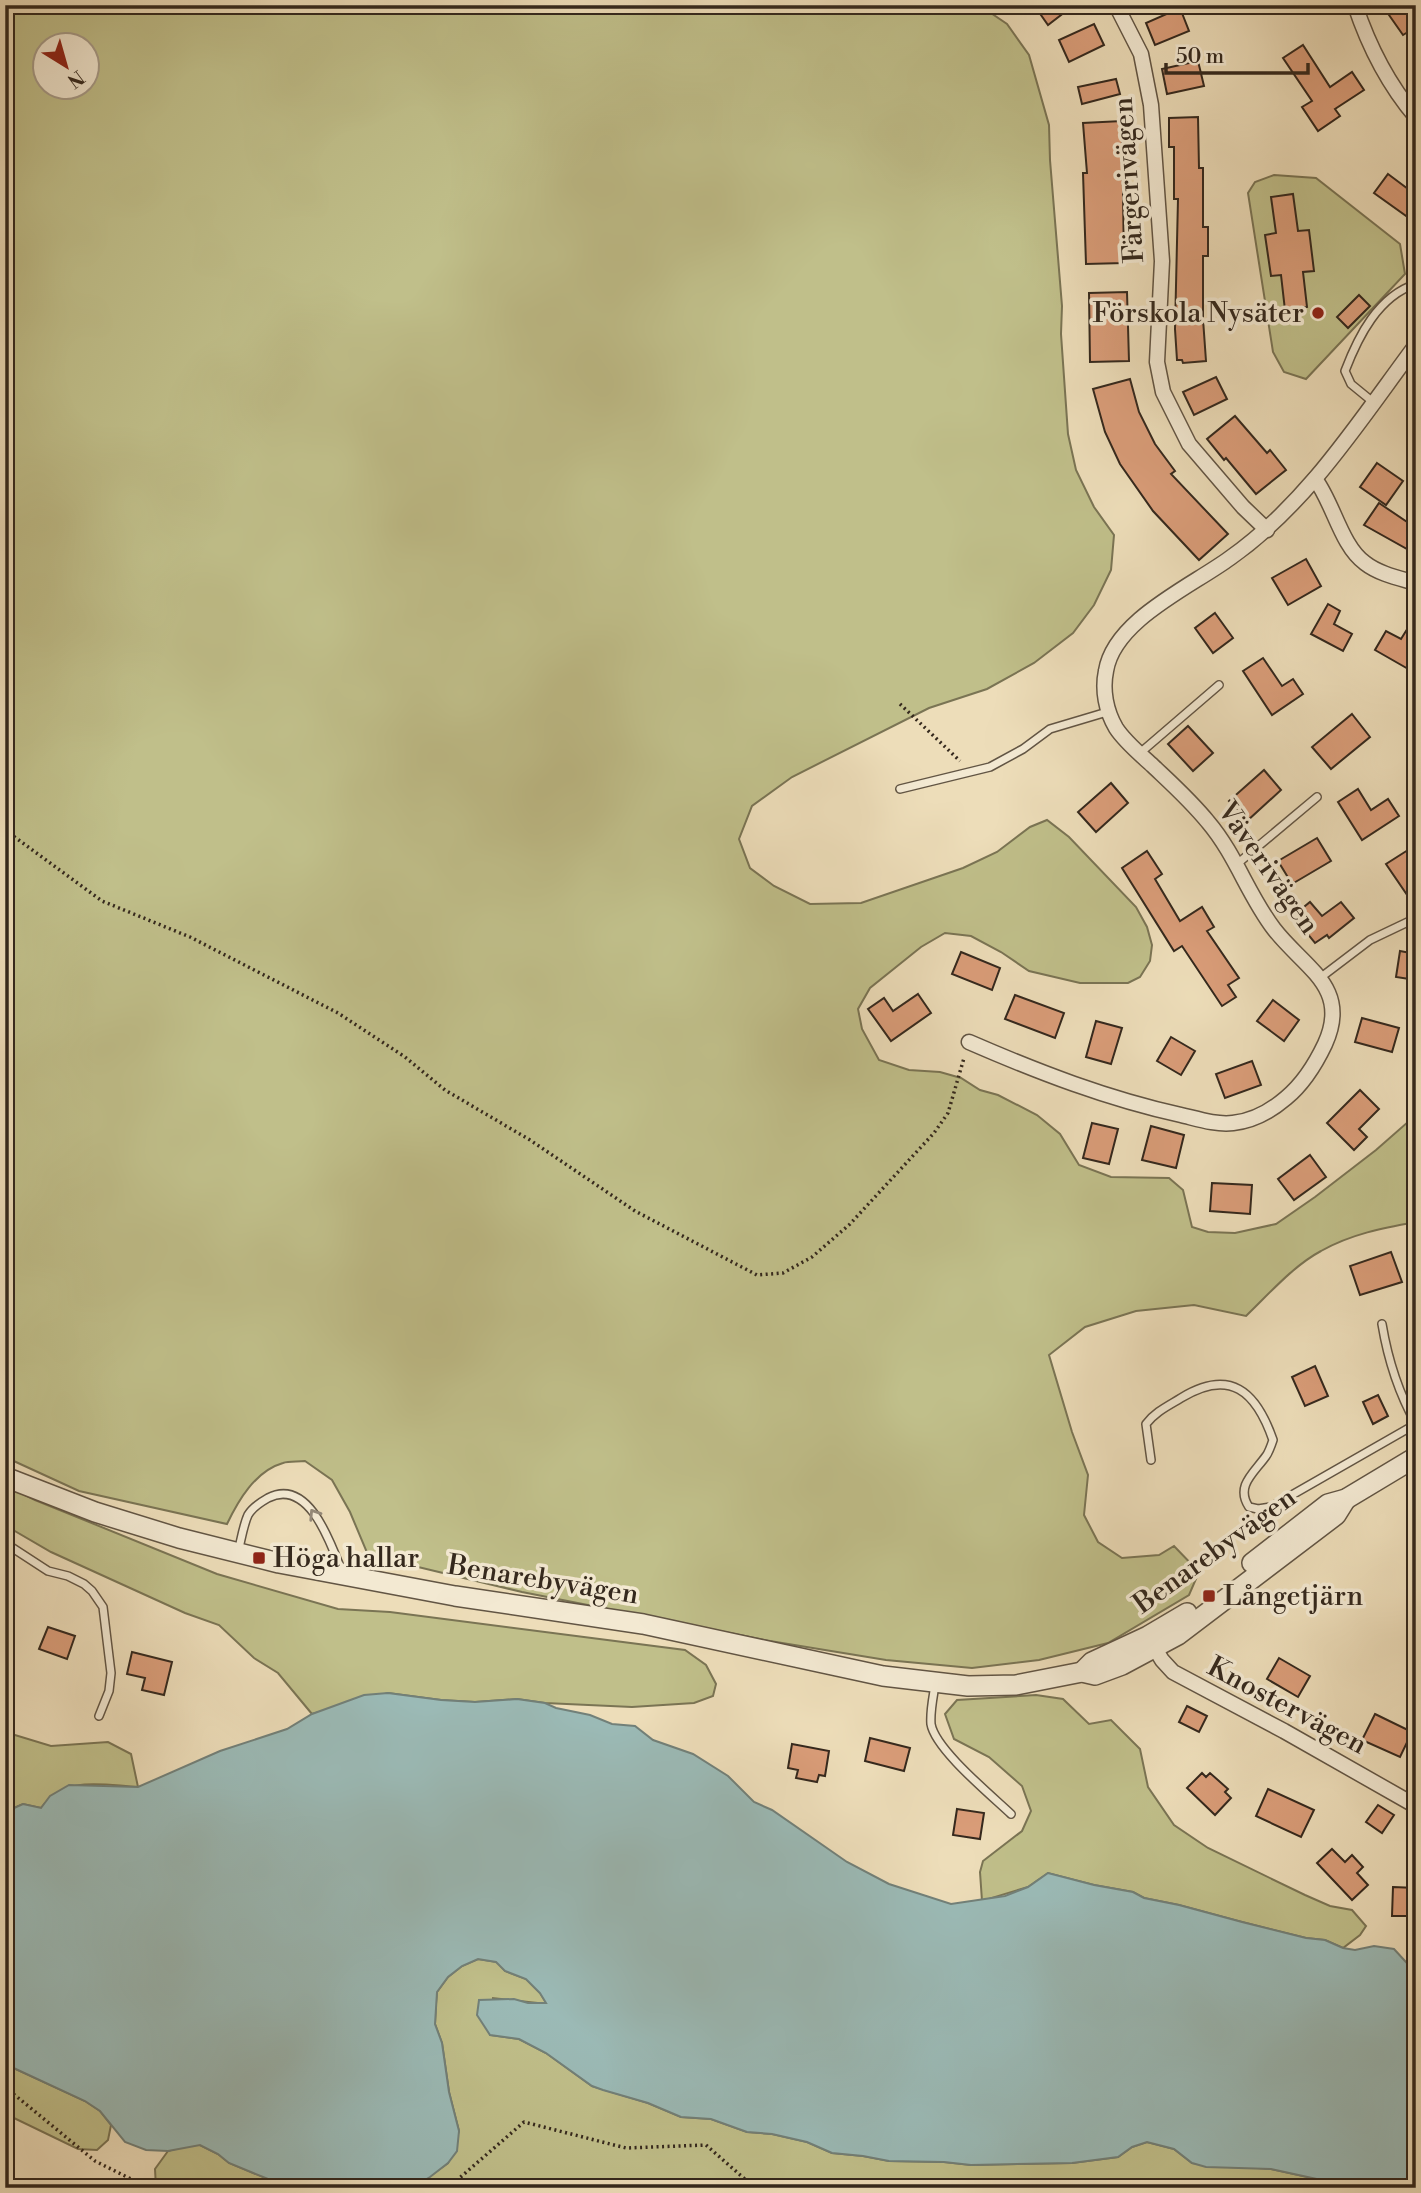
<svg xmlns="http://www.w3.org/2000/svg" width="1421" height="2193" font-family="'Libre Bodoni',serif">
<style>
.green{fill:#c0bf8a;stroke:#7a7454;stroke-width:2;fill-rule:evenodd}
.water{fill:#9bbab6;stroke:#728079;stroke-width:2}
.building{fill:#da9d79;stroke:#34281d;stroke-width:2}
.lines{fill:none;stroke-linecap:round;stroke-linejoin:round}
.service-casing{stroke:#625544;stroke-width:10}
.minor-casing{stroke:#625544;stroke-width:17}
.tertiary-casing{stroke:#625544;stroke-width:22}
.path{stroke:#34281d;stroke-width:3.5;stroke-dasharray:2 3.5;stroke-linecap:butt}
.service{stroke:#f3e9d2;stroke-width:7}
.minor{stroke:#f3e9d2;stroke-width:14}
.tertiary{stroke:#f3e9d2;stroke-width:19}
.oneway{stroke:#948878}
.poi-dot{fill:#8f2418;stroke:#f3e9d2;stroke-width:2.5}
.labels{text-anchor:middle;dominant-baseline:central;stroke-width:7;stroke-linejoin:round;paint-order:stroke}
.street-label{font-size:28px;fill:#34281d;stroke:#f3e9d2}
.poi-label{font-size:28px;fill:#34281d;stroke:#f3e9d2;text-anchor:start}
</style>
<rect width="100%" height="100%" fill="#edddb9"/>
<filter id="stains"><feTurbulence type="fractalNoise" baseFrequency=".00286" numOctaves="4"/><feColorMatrix values="0 0 0 0 .2 0 0 0 0 .09 0 0 0 0 .02 0 0 0 .5 -.17"/></filter>
<radialGradient id="worn" r=".72"><stop offset=".6" stop-color="#630" stop-opacity="0"/><stop offset="1" stop-color="#630" stop-opacity=".3"/></radialGradient>
<g class="green">
<path d="M 5,5 L 979,5 L 1007,24 L 1029,55 L 1049,125 L 1050,160 L 1062,306 L 1061,334 L 1068,434 L 1076,470 L 1094,507 L 1114,535 L 1111,570 L 1094,605 L 1073,633 L 1034,663 L 987,689 L 929,708 L 792,777 L 752,806 L 739,839 L 750,868 L 774,886 L 810,904 L 861,903 L 963,868 L 997,852 L 1030,827 L 1047,820 L 1069,837 L 1136,907 L 1147,927 L 1152,945 L 1150,961 L 1140,977 L 1128,983 L 1080,983 L 1029,971 L 1001,952 L 971,936 L 945,933 L 921,947 L 870,988 L 858,1009 L 862,1029 L 879,1060 L 909,1070 L 940,1072 L 961,1078 L 980,1090 L 998,1095 L 1037,1115 L 1060,1134 L 1079,1165 L 1111,1177 L 1169,1178 L 1183,1190 L 1192,1227 L 1208,1232 L 1235,1233 L 1276,1224 L 1315,1197 L 1376,1150 L 1408,1122 L 1416,1106 L 1416,1222 C 1383,1228 1351,1234 1321,1251 C 1293,1266 1269,1294 1246,1316 L 1194,1305 L 1136,1311 L 1085,1327 L 1049,1355 L 1072,1432 L 1088,1475 L 1084,1515 L 1098,1542 L 1122,1558 L 1159,1555 L 1174,1546 L 1199,1572 L 1189,1595 L 1108,1643 L 1039,1660 L 972,1668 L 886,1660 L 770,1641 L 522,1592 L 368,1555 L 350,1512 L 332,1480 L 305,1461 C 298,1462 289,1461 283,1463 C 255,1471 238,1501 227,1524 L 79,1491 L 5,1457 ZM 46,46 L 88,46 L 88,88 L 46,88 Z"/>
<path d="M 1274,175 L 1316,178 L 1400,244 L 1405,274 L 1306,379 L 1284,372 L 1273,352 L 1248,193 L 1255,182 Z"/>
<path d="M 5,1485 L 35,1500 L 217,1574 L 338,1609 L 390,1612 L 685,1650 L 706,1665 L 716,1684 L 713,1696 L 694,1703 L 632,1707 L 545,1703 L 517,1699 L 475,1702 L 441,1700 L 388,1693 L 312,1714 L 278,1673 L 254,1658 L 219,1625 L 185,1613 L 51,1552 L 8,1527 L 5,1524 Z"/>
<path d="M 1036,1695 L 1063,1699 L 1089,1724 L 1111,1720 L 1140,1749 L 1148,1787 L 1174,1825 L 1208,1848 L 1305,1895 L 1330,1906 L 1352,1910 L 1366,1926 L 1360,1935 L 1343,1948 L 1325,1940 L 1306,1938 L 1242,1922 L 1179,1905 L 1144,1898 L 1133,1892 L 1094,1885 L 1048,1873 L 1028,1887 L 982,1901 L 980,1872 L 983,1861 L 1022,1831 L 1031,1811 L 1022,1786 L 989,1757 L 954,1739 L 945,1714 L 957,1700 Z"/>
<path d="M 5,1732 L 51,1746 L 108,1742 L 131,1754 L 138,1787 C 101,1785 66,1775 41,1808 L 23,1804 L 5,1812 Z"/>
<path d="M 478,1959 L 497,1962 L 505,1971 L 526,1979 L 540,1993 L 547,2004 L 493,1998 L 490,2035 L 519,2039 L 546,2053 L 592,2086 L 648,2103 L 681,2117 L 711,2119 L 747,2132 L 772,2134 L 807,2142 L 832,2153 L 863,2156 L 889,2161 L 944,2162 L 971,2165 L 1072,2163 L 1118,2157 L 1132,2147 L 1147,2142 L 1174,2149 L 1192,2163 L 1271,2169 L 1358,2188 L 402,2188 L 418,2184 L 448,2163 L 459,2131 L 449,2092 L 442,2043 L 435,2024 L 436,2004 L 437,1992 L 448,1977 L 462,1966 Z"/>
<path d="M 5,2064 L 85,2101 L 100,2111 L 111,2125 L 108,2140 L 97,2150 L 78,2149 L 14,2118 L 5,2116 Z"/>
<path d="M 190,2145 L 200,2145 L 218,2154 L 229,2163 L 273,2181 L 298,2180 L 330,2188 L 156,2188 L 155,2169 L 168,2151 Z"/>
</g>
<path class="water" d="M 388,1693 L 441,1700 L 475,1702 L 517,1699 L 545,1703 L 556,1708 L 590,1715 L 612,1724 L 635,1726 L 653,1740 L 693,1754 L 728,1776 L 754,1802 L 772,1810 L 847,1862 L 889,1884 L 951,1904 L 1005,1896 L 1028,1887 L 1048,1873 L 1094,1885 L 1133,1892 L 1144,1898 L 1179,1905 L 1242,1922 L 1306,1938 L 1325,1940 L 1343,1948 L 1355,1950 L 1374,1946 L 1394,1949 L 1416,1973 L 1416,2188 L 1358,2188 L 1271,2169 L 1206,2167 L 1192,2163 L 1174,2149 L 1147,2142 L 1132,2147 L 1118,2157 L 1072,2163 L 971,2165 L 944,2162 L 889,2161 L 863,2156 L 832,2153 L 807,2142 L 772,2134 L 747,2132 L 711,2119 L 681,2117 L 648,2103 L 603,2090 L 592,2086 L 546,2053 L 519,2039 L 490,2035 L 477,2015 L 479,2000 L 514,1999 L 528,2003 L 546,2003 L 540,1993 L 526,1979 L 505,1971 L 496,1962 L 478,1959 L 462,1966 L 448,1977 L 437,1992 L 435,2024 L 442,2043 L 449,2092 L 459,2131 L 457,2151 L 448,2163 L 430,2177 L 418,2184 L 402,2188 L 330,2188 L 298,2180 L 273,2181 L 229,2163 L 218,2154 L 200,2145 L 168,2151 L 146,2150 L 125,2142 L 100,2111 L 85,2101 L 5,2064 L 5,1812 L 23,1804 L 41,1808 L 50,1796 L 69,1785 L 138,1787 L 220,1751 L 287,1729 L 312,1714 L 364,1695 Z"/>
<g class="building">
<path d="M 1034,5 L 1074,5 L 1048,25 Z"/>
<path d="M 1403,5 L 1416,5 L 1416,27 L 1403,35 L 1389,15 Z"/>
<path d="M 1180,8 L 1189,31 L 1155,45 L 1146,23 Z"/>
<path d="M 1094,24 L 1104,45 L 1069,62 L 1059,40 Z"/>
<path d="M 1303,45 L 1330,87 L 1352,72 L 1364,90 L 1335,109 L 1340,116 L 1318,131 L 1302,107 L 1312,101 L 1283,58 Z"/>
<path d="M 1198,61 L 1204,86 L 1167,94 L 1162,69 Z"/>
<path d="M 1116,79 L 1120,94 L 1082,104 L 1078,87 Z"/>
<path d="M 1198,117 L 1199,168 L 1203,168 L 1203,227 L 1208,227 L 1208,256 L 1203,256 L 1203,319 L 1206,361 L 1183,363 L 1182,360 L 1177,360 L 1175,329 L 1178,199 L 1174,199 L 1174,147 L 1169,147 L 1169,118 Z"/>
<path d="M 1122,121 L 1124,263 L 1086,264 L 1083,173 L 1087,173 L 1083,123 Z"/>
<path d="M 1388,174 L 1416,195 L 1416,223 L 1374,193 Z"/>
<path d="M 1293,194 L 1298,231 L 1309,230 L 1314,271 L 1303,272 L 1307,307 L 1285,310 L 1281,275 L 1271,276 L 1265,235 L 1276,233 L 1271,197 Z"/>
<path d="M 1127,292 L 1129,361 L 1090,362 L 1089,293 Z"/>
<path d="M 1359,295 L 1370,306 L 1348,328 L 1337,317 Z"/>
<path d="M 1216,377 L 1227,399 L 1194,415 L 1183,392 Z"/>
<path d="M 1130,379 L 1139,412 L 1155,444 L 1175,471 L 1171,474 L 1228,534 L 1199,560 L 1153,511 L 1120,464 L 1105,432 L 1093,389 Z"/>
<path d="M 1235,416 L 1267,453 L 1270,450 L 1286,470 L 1256,494 L 1226,458 L 1224,460 L 1207,439 Z"/>
<path d="M 1377,463 L 1403,481 L 1386,505 L 1360,487 Z"/>
<path d="M 1379,503 L 1416,528 L 1416,554 L 1364,525 Z"/>
<path d="M 1306,559 L 1321,586 L 1288,605 L 1272,578 Z"/>
<path d="M 1328,604 L 1340,611 L 1334,624 L 1352,634 L 1343,651 L 1311,634 Z"/>
<path d="M 1215,613 L 1233,638 L 1213,653 L 1195,628 Z"/>
<path d="M 1416,615 L 1416,661 L 1410,670 L 1375,650 L 1386,631 L 1401,639 Z"/>
<path d="M 1263,658 L 1282,686 L 1293,679 L 1303,694 L 1272,715 L 1243,671 Z"/>
<path d="M 1352,714 L 1370,737 L 1331,769 L 1312,747 Z"/>
<path d="M 1188,726 L 1213,753 L 1193,771 L 1168,744 Z"/>
<path d="M 1264,770 L 1281,790 L 1247,821 L 1229,801 Z"/>
<path d="M 1111,783 L 1128,803 L 1096,832 L 1078,812 Z"/>
<path d="M 1358,789 L 1371,810 L 1388,799 L 1399,816 L 1362,840 L 1338,802 Z"/>
<path d="M 1317,838 L 1331,861 L 1292,884 L 1278,861 Z"/>
<path d="M 1408,850 L 1416,861 L 1416,908 L 1386,864 Z"/>
<path d="M 1147,851 L 1162,874 L 1155,879 L 1180,921 L 1202,907 L 1214,927 L 1207,931 L 1239,978 L 1228,985 L 1236,997 L 1222,1006 L 1182,946 L 1174,951 L 1122,868 Z"/>
<path d="M 1310,902 L 1322,916 L 1341,902 L 1354,918 L 1329,938 L 1327,935 L 1315,943 L 1293,916 Z"/>
<path d="M 1400,951 L 1416,954 L 1416,980 L 1396,977 Z"/>
<path d="M 961,952 L 1000,968 L 992,990 L 952,974 Z"/>
<path d="M 918,994 L 931,1013 L 891,1041 L 868,1009 L 884,998 L 893,1011 Z"/>
<path d="M 1015,995 L 1064,1013 L 1055,1038 L 1005,1019 Z"/>
<path d="M 1273,1000 L 1299,1020 L 1284,1041 L 1257,1021 Z"/>
<path d="M 1362,1018 L 1399,1028 L 1392,1052 L 1355,1042 Z"/>
<path d="M 1096,1021 L 1122,1028 L 1111,1064 L 1086,1057 Z"/>
<path d="M 1171,1037 L 1195,1051 L 1181,1075 L 1157,1061 Z"/>
<path d="M 1252,1061 L 1261,1085 L 1225,1098 L 1216,1074 Z"/>
<path d="M 1360,1090 L 1379,1109 L 1359,1129 L 1367,1137 L 1354,1150 L 1327,1123 Z"/>
<path d="M 1092,1123 L 1118,1129 L 1109,1164 L 1083,1158 Z"/>
<path d="M 1151,1126 L 1184,1135 L 1176,1168 L 1142,1160 Z"/>
<path d="M 1310,1155 L 1326,1177 L 1294,1200 L 1278,1179 Z"/>
<path d="M 1212,1183 L 1252,1185 L 1250,1214 L 1210,1211 Z"/>
<path d="M 1391,1252 L 1402,1282 L 1360,1295 L 1350,1266 Z"/>
<path d="M 1315,1366 L 1328,1396 L 1305,1406 L 1292,1377 Z"/>
<path d="M 1378,1395 L 1388,1416 L 1373,1424 L 1363,1402 Z"/>
<path d="M 48,1627 L 75,1636 L 67,1659 L 39,1649 Z"/>
<path d="M 132,1652 L 172,1662 L 164,1695 L 142,1690 L 145,1678 L 127,1674 Z"/>
<path d="M 1279,1658 L 1310,1676 L 1298,1697 L 1267,1679 Z"/>
<path d="M 1187,1706 L 1207,1716 L 1199,1732 L 1179,1722 Z"/>
<path d="M 1375,1714 L 1412,1732 L 1400,1757 L 1362,1740 Z"/>
<path d="M 870,1738 L 910,1748 L 904,1771 L 865,1761 Z"/>
<path d="M 792,1744 L 829,1751 L 825,1776 L 819,1775 L 817,1782 L 796,1778 L 798,1770 L 788,1768 Z"/>
<path d="M 1202,1773 L 1206,1777 L 1210,1773 L 1228,1789 L 1225,1792 L 1231,1798 L 1215,1815 L 1187,1788 Z"/>
<path d="M 1268,1789 L 1314,1810 L 1301,1837 L 1256,1816 Z"/>
<path d="M 1378,1805 L 1394,1815 L 1382,1833 L 1366,1822 Z"/>
<path d="M 957,1809 L 984,1813 L 980,1839 L 953,1835 Z"/>
<path d="M 1332,1849 L 1345,1862 L 1352,1855 L 1363,1867 L 1357,1873 L 1368,1885 L 1352,1900 L 1317,1863 Z"/>
<path d="M 1393,1887 L 1416,1888 L 1416,1916 L 1392,1916 Z"/>
</g>
<g class="lines">
<defs>
<g id="service">
<path d="M 1373,402 L 1351,384 L 1345,371 C 1358,337 1378,296 1416,284"/>
<path d="M 1140,753 L 1219,685"/>
<path d="M 900,789 L 990,767 L 1023,749 L 1050,729 L 1107,712"/>
<path d="M 1237,864 L 1317,797"/>
<path d="M 1320,978 L 1370,940 L 1412,920"/>
<path d="M 1151,1460 L 1146,1424 C 1155,1412 1168,1406 1181,1398 C 1230,1368 1256,1391 1273,1440 C 1271,1446 1269,1452 1266,1456 C 1254,1473 1235,1486 1249,1507 L 1258,1509 L 1271,1507 L 1416,1424 C 1398,1392 1388,1360 1382,1324"/>
<path d="M 5,1543 L 48,1571 L 68,1576 L 84,1584 L 92,1591 L 103,1607 L 111,1673 L 109,1691 L 99,1716"/>
<path d="M 238,1552 C 241,1541 243,1526 248,1515 C 252,1508 261,1502 268,1498 C 309,1477 331,1544 342,1572"/>
<path d="M 935,1685 C 933,1698 930,1711 931,1724 C 935,1749 991,1795 1011,1814"/>
</g>
<g id="minor">
<path d="M 1116,5 L 1141,54 L 1151,105 L 1162,261 L 1157,362 L 1163,392 L 1189,444 L 1243,507 L 1267,530"/>
<path d="M 1355,5 C 1369,47 1387,83 1416,117"/>
<path d="M 1315,479 C 1333,502 1341,546 1365,563 C 1379,574 1399,578 1416,583"/>
<path d="M 969,1042 C 1038,1072 1108,1099 1181,1115 C 1198,1119 1216,1125 1233,1123 C 1253,1121 1272,1110 1286,1098 C 1303,1084 1316,1063 1325,1044 C 1351,987 1304,968 1274,929 C 1248,895 1236,855 1208,822 C 1191,801 1172,784 1153,766 C 1140,754 1125,742 1116,728 C 1106,711 1102,690 1106,671 C 1114,620 1192,586 1230,558 C 1308,503 1360,420 1416,345"/>
<path d="M 1150,1640 L 1162,1660 L 1173,1672 L 1284,1731 L 1416,1806"/>
</g>
<g id="tertiary">
<path d="M 5,1477 L 95,1512 L 179,1538 L 279,1563 L 455,1596 L 643,1624 L 883,1676 L 968,1686 L 1016,1685 L 1082,1672 L 1095,1675 L 1122,1665 L 1178,1635 L 1336,1515 L 1346,1499"/>
<path d="M 1252,1563 L 1328,1504 L 1346,1499 L 1416,1457"/>
<path d="M 1082,1672 L 1092,1662 L 1148,1636 L 1187,1613"/>
</g>
</defs>
<use href="#service" class="service-casing"/>
<use href="#minor" class="minor-casing"/>
<use href="#tertiary" class="tertiary-casing"/>
<g class="path">
<path d="M 900,704 L 960,761"/>
<path d="M 5,830 L 102,901 L 190,937 L 338,1013 L 405,1057 L 445,1090 L 530,1140 L 635,1211 L 757,1275 L 783,1273 L 812,1257 L 850,1224 L 934,1133 L 948,1113 L 964,1058"/>
<path d="M 5,2087 L 95,2161 L 133,2180 L 140,2188"/>
<path d="M 448,2188 L 524,2122 L 626,2148 L 706,2145 L 755,2188"/>
</g>
<use href="#service" class="service"/>
<use href="#minor" class="minor"/>
<use href="#tertiary" class="tertiary"/>
</g>
<defs><path id="oneway-chevron" d="M-2-3.5L2.5 0L-2 3.5" fill="none" stroke-width="1.6" stroke-linecap="round" stroke-linejoin="round" transform="scale(1.75)"/></defs>
<use class="oneway" href="#oneway-chevron" transform="translate(314 1514) rotate(-123)"/>
<g class="poi-dot">
<circle cx="1318" cy="313" r="7"/>
<rect x="252" y="1551" width="14" height="14" rx="3.5"/>
<rect x="1202" y="1589" width="14" height="14" rx="3.5"/>
</g>
<g class="labels">
<g class="street-label">
<text transform="translate(1129 180) rotate(-94)">Färgerivägen</text>
<text transform="translate(1268 868) rotate(55)">Väverivägen</text>
<text transform="translate(1215 1551) rotate(-36)">Benarebyvägen</text>
<text transform="translate(543 1580) rotate(9)">Benarebyvägen</text>
<text transform="translate(1287 1706) rotate(28)">Knostervägen</text>
</g>
<g class="poi-label">
<text x="1304" y="313" text-anchor="end">Förskola Nysäter</text>
<text x="273" y="1558">Höga hallar</text>
<text x="1223" y="1596">Långetjärn</text>
</g>
</g>
<rect width="1421" height="2193" fill="none" stroke="#edddb9" stroke-width="28"/>
<rect x="7" y="7" width="1407" height="2179" fill="none" stroke="#34281d" stroke-width="3.5"/>
<rect x="14" y="14" width="1393" height="2165" fill="none" stroke="#34281d" stroke-width="2"/>
<g transform="translate(66 66) rotate(143)"><circle r="33" fill="#f3e9d2" stroke="#a79c8a" stroke-width="2"/>
<path d="M0-5L12 26L0 18L-12 26Z" fill="#8f2418"/>
<text y="-10" font-size="19" font-weight="bold" text-anchor="middle" fill="#34281d">N</text>
</g>
<path d="M1166 63v10h142v-10" fill="none" stroke="#34281d" stroke-width="3.5"/>
<text x="1176" y="63" font-size="21" fill="#34281d" stroke="#f3e9d2" stroke-width="5" paint-order="stroke">50 m</text>
<rect width="100%" height="100%" filter="url(#stains)"/>
<rect width="100%" height="100%" fill="url(#worn)"/>
</svg>
